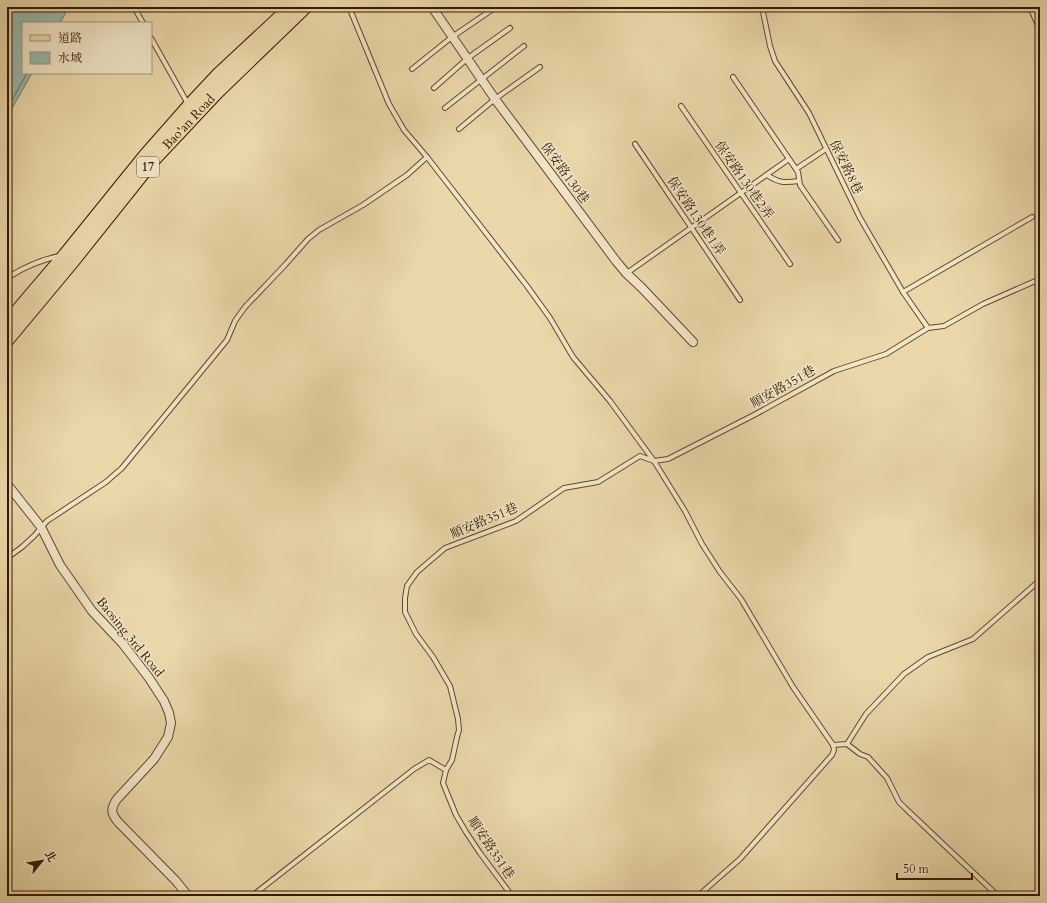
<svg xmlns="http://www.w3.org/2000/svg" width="1047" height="903" font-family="Cardo,'Noto Serif TC',serif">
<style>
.water{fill:#98b9ad;stroke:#707968}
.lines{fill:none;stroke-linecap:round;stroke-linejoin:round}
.shore{stroke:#666856;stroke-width:1}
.service-casing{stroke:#62482a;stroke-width:6}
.minor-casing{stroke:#62482a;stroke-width:10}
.primary-casing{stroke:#341800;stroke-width:15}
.service{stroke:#f1e6c8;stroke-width:4}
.minor{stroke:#f1e6c8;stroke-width:8}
.primary{stroke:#ead8aa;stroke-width:13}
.labels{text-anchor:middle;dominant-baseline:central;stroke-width:3;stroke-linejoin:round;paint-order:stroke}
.shield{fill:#f1e6c8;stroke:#6d563c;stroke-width:1}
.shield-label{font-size:12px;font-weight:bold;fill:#341800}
.street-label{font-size:13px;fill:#341800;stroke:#f1e6c8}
</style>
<rect width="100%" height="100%" fill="#ead8aa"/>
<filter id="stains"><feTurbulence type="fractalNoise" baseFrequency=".005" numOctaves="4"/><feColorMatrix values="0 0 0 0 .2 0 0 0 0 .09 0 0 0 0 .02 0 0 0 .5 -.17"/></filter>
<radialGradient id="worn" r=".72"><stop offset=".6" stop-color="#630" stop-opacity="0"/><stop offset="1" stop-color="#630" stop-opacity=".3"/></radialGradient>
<path class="water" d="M 7,7 L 69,7 L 60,23 L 23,23 L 23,73 L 32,73 L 7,117 Z"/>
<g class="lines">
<path class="shore" d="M 7,109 L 27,73"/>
<defs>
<g id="service">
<path d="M 134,7 L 143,23"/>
<path d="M 349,7 L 389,104 L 404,130 L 427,157 L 527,286 L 550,318 L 573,357 L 610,401 L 654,461 L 685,511 L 702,544 L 720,572 L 741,599 L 793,687 L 833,745 L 834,750 L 832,755 L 740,859 L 698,896"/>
<path d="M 762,7 L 770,46 L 775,61 L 809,113 L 860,218 L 903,292 L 928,328"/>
<path d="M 1030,7 L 1040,30"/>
<path d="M 151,38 L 188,104"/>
<path d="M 412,69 L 452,37 L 496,7"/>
<path d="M 733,77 L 798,172 L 800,185 L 838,240"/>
<path d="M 434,88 L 468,58 L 510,28"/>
<path d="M 681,106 L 790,264"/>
<path d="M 445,108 L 524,46"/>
<path d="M 459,129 L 495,99 L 540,67"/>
<path d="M 635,144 L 740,300"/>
<path d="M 796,169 L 826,149"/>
<path d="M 767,175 C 779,183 784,183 799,181"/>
<path d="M 627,273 L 789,159"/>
<path d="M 7,278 C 24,267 40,260 59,256"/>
<path d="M 903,292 L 1032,217"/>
<path d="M 7,558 L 22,547 L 34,536 L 47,521 L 106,482 L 122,468 L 227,340 L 235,321 L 245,307 L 285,265 L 308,239 L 319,230 L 363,205 L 407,175 L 427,157"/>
<path d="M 847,744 L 860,754 L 868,757 L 887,778 L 899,802 L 905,808 L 998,896"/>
<path d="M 833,745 L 847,744 L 866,714 L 904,674 L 928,657 L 973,639 L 1040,580"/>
<path d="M 252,896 L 414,769 L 429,760 L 446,770"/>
<path d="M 512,896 L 480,853 L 466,832 L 456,815 L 443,783 L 446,770 L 452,760 L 457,737 L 459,730 L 458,719 L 450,686 L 433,657 L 416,634 L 405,612 L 405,598 L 407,586 L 417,572 L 445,548 L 516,521 L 564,488 L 598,482 L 640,456 L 654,461 L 668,459 L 754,415 L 834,371 L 886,354 L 928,328 L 944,326 L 983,304 L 1040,279"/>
</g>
<g id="minor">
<path d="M 432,7 L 495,99 L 616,261 L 626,273 L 642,288 L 693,342"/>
<path d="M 7,484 L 41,527 L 60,565 L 92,611 L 123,644 L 149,678 L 164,701 L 169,713 L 171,723 L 168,737 L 154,759 L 117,799 C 110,809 111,814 119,823 L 176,881 L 188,896"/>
</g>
<g id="primary">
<path d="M 7,323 L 65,255 L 145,156 L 189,106 L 219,74 L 291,7"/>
<path id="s1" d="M 7,340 L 72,262 L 155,158 L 216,93 L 305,7"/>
</g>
</defs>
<use href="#service" class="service-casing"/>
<use href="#minor" class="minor-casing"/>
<use href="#primary" class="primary-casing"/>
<use href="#service" class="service"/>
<use href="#minor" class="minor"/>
<use href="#primary" class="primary"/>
</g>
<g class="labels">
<rect class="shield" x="137" y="157" width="22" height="20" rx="3"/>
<g class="shield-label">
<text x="148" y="167">17</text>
</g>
<g class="street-label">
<text stroke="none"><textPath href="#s1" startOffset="284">Bao'an Road</textPath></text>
<text transform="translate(846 167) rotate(64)">保安路8巷</text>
<text transform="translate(565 173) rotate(54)">保安路130巷</text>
<text transform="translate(744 180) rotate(55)">保安路130巷2弄</text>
<text transform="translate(696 216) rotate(56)">保安路130巷1弄</text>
<text transform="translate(783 387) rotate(-29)">順安路351巷</text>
<text transform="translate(484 521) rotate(-23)">順安路351巷</text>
<text transform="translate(130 637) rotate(51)">Baosing 3rd Road</text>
<text transform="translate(491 848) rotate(56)">順安路351巷</text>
</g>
</g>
<rect width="1047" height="903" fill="none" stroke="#ead8aa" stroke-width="24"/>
<rect x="8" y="8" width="1031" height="887" fill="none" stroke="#341800" stroke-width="2"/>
<rect x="12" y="12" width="1023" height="879" fill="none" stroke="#341800"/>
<rect x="22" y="22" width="130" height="52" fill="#f1e6c8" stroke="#a59478"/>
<rect x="30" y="35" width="20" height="6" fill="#ead8aa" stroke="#a59478"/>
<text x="58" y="42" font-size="12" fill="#341800">道路</text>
<rect x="30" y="52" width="20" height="12" fill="#98b9ad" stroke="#a59478"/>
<text x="58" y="62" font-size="12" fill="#341800">水域</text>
<g transform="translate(42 861) rotate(60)" stroke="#f1e6c8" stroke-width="3" paint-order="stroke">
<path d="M0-3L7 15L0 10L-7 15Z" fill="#341800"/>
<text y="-6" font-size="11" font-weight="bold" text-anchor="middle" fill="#341800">北</text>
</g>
<path d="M897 873v6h75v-6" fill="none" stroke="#341800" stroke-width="2"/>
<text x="903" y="873" font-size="12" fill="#341800" stroke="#f1e6c8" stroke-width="3" paint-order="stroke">50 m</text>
<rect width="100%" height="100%" filter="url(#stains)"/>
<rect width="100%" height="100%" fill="url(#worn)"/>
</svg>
